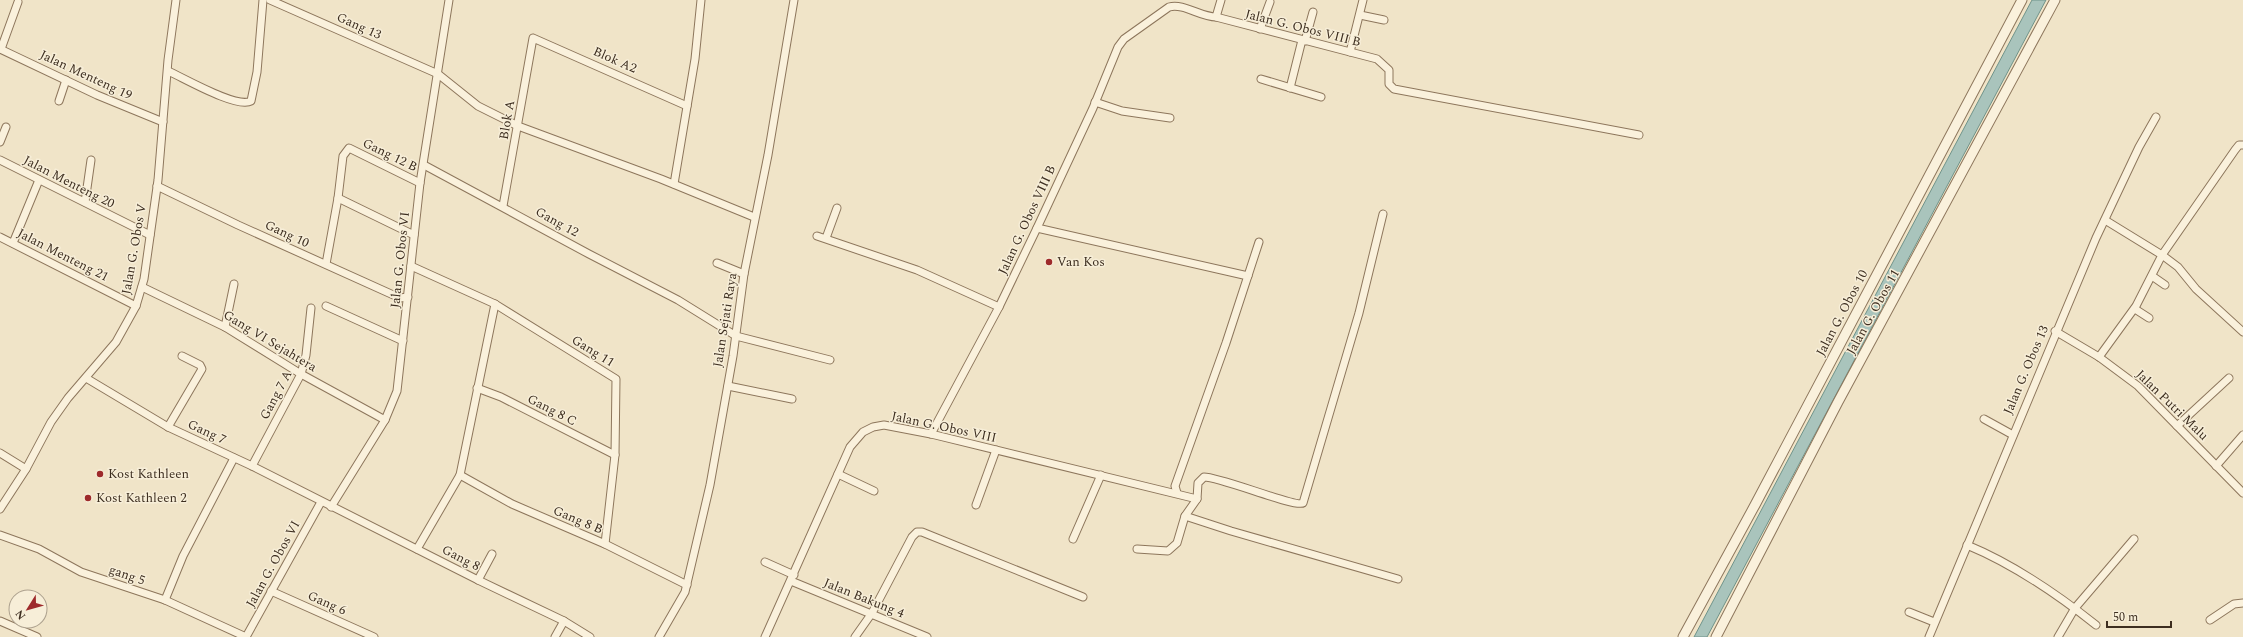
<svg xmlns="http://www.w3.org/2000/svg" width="2243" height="637" font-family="Spectral,serif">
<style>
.water{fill:#a9c4bc;stroke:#6f938a}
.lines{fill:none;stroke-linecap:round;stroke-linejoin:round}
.minor-casing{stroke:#8d765c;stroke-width:9}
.tertiary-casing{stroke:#8d765c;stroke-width:11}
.minor{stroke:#faf1dc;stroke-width:7}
.tertiary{stroke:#faf1dc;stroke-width:9}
.poi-dot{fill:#9e2a2b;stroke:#f7eed8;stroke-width:1.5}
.labels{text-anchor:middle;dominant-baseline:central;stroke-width:3;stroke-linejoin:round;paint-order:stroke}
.street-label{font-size:13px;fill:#3d2e20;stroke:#f7eed8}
.poi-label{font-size:13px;fill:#3d2e20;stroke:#f7eed8;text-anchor:start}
</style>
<rect width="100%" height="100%" fill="#f0e4c8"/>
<path class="water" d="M 2032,0 L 2046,0 L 1707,637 L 1694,637 Z"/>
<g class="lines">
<defs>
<g id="minor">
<path d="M 270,0 L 438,74 L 478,106 L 518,126 L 661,179 L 754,217"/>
<path d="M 1360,15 L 1384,20"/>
<path d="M 1216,17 L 1221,0"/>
<path d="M 1260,29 L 1270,2"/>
<path d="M 1305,41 L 1313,12"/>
<path d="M 0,49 L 97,95 L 163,122"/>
<path d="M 1,49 L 18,2"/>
<path d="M 1350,52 L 1363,0"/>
<path d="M 168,71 C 184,78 237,109 251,101 L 257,72 L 263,0"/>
<path d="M 1261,79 L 1321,97"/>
<path d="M 1290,88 L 1302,40"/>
<path d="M 59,101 L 66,80"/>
<path d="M 1095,102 L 1122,111 L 1170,118"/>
<path d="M 0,142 L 6,127"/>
<path d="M 2243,145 L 2239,145 L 2235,150 L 2162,255 L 2178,267 L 2196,289 L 2243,332"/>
<path d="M 0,160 L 150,235"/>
<path d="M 424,165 L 589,254 L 678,300 L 736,336 L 830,360"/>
<path d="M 674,184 L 695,59 L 701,0"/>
<path d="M 157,186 L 238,225 L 400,298 L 408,297"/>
<path d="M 338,198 L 414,235"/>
<path d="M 85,202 L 91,160"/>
<path d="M 503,206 L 533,38 L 687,106"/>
<path d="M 1037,228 L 1248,276"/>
<path d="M 817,236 L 917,270 L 999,307"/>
<path d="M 0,237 L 136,306"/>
<path d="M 826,238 L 837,208"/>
<path d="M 13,243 L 39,180"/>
<path d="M 717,263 L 744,274"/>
<path d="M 326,264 L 338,198 L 343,156 L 349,148 L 420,183"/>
<path d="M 411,266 L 495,304 L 616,379 L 615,455 L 605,544"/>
<path d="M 2152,276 L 2165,285"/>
<path d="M 142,287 L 225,327 L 301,374 L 385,420"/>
<path d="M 326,306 L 403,341"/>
<path d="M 2135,309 L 2149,318"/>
<path d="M 225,327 L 234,284"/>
<path d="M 2055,331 L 2099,357 L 2138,386 L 2243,493"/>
<path d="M 2099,357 L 2136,306 L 2162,255 L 2105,220"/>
<path d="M 86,378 L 168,427 L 252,466 L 478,580 L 564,621 L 590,637"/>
<path d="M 728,386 L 792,399"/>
<path d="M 477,388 L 501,397 L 615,455"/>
<path d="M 1984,419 L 2013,435"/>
<path d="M 2177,426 L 2229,378"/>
<path d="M 168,427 L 202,369 L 200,365 L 182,356"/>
<path d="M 931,434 L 999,307 L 1037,228 L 1093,108 L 1118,47 L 1124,39 L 1169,7 C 1184,3 1200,17 1216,17 L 1377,59 L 1389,70 L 1389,84 L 1394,89 L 1639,135"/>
<path d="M 0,453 L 26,469"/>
<path d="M 252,466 L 301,374 L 306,355 L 311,308"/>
<path d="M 2216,466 L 2243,435"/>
<path d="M 838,474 L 874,491"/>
<path d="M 460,475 L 512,504 L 605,544 L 687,585"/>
<path d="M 1177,493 L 1175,486 L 1226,343 L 1259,242"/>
<path d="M 976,505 L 996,450"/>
<path d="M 331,507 L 385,420 L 397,391 L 420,183 L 449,0"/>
<path d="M 0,509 L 26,469 L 51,422 L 68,398 L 116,342 L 136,306 L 144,279 L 158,180 L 168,60 L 176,0"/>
<path d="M 1185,516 L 1231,531 L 1398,579"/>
<path d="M 0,535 L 39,549 L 81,572 L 165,600 L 246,637"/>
<path d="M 1073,539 L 1101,475"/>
<path d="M 1967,545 C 2013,564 2057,594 2096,625"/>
<path d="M 417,549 L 460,475 L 495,304"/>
<path d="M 1137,549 L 1168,551 L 1177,543 L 1185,516 L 1197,499 L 1198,483 L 1204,477 C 1221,477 1296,508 1303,503 L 1359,313 L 1383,214"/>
<path d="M 765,562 L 794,575"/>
<path d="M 478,580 L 492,554"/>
<path d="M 791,581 L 927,637"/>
<path d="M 271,591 L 374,637"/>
<path d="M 165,600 L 183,556 L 234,458"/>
<path d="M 1909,612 L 1934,622"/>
<path d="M 2210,620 L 2234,604 L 2243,603"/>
<path d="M 0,621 L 37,637"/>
<path d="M 246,637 L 321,502"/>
<path d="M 555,637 L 564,621"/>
<path d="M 659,637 L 685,592 L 710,485 L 733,356 L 744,274 L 768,155 L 794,0"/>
<path d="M 765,637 L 850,447 L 863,432 L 873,427 L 884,425 L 931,434 L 1197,499"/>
<path d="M 855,637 L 872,613 L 912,537 L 917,532 L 922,532 L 1083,597"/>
<path d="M 1929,637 L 2096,238 L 2139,147 L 2156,117"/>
<path d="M 2058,637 L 2075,608 L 2134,539"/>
</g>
<g id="tertiary">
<path d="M 1683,637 L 1755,505 L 2022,0"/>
<path d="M 1716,637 L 1838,402 L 2055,0"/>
</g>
</defs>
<use href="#minor" class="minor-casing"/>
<use href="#tertiary" class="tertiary-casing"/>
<use href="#minor" class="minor"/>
<use href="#tertiary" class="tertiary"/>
</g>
<g class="poi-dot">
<circle cx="1049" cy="262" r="4"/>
<circle cx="100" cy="474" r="4"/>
<circle cx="88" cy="498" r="4"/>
</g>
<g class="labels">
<g class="street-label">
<text transform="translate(359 26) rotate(24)">Gang 13</text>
<text transform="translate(1303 28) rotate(14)">Jalan G. Obos VIII B</text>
<text transform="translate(615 60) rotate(24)">Blok A2</text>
<text transform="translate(86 75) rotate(25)">Jalan Menteng 19</text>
<text transform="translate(507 120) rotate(-80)">Blok A</text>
<text transform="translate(390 155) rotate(26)">Gang 12 B</text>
<text transform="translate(69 182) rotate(27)">Jalan Menteng 20</text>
<text transform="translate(1027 220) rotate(-65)">Jalan G. Obos VIII B</text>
<text transform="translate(557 222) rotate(29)">Gang 12</text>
<text transform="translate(287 234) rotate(25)">Gang 10</text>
<text transform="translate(134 249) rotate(-80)">Jalan G. Obos V</text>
<text transform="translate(63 255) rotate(27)">Jalan Menteng 21</text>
<text transform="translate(400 260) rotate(-84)">Jalan G. Obos VI</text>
<text transform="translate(1873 312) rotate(-61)">Jalan G. Obos 11</text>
<text transform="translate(1842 313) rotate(-62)">Jalan G. Obos 10</text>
<text transform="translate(725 320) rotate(-81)">Jalan Sejati Raya</text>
<text transform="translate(270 341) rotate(31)">Gang VI Sejahtera</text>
<text transform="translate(593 351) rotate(32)">Gang 11</text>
<text transform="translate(2026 370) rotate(-67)">Jalan G. Obos 13</text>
<text transform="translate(276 395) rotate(-62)">Gang 7 A</text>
<text transform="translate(2172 405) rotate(44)">Jalan Putri Malu</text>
<text transform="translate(552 410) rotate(27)">Gang 8 C</text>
<text transform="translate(944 427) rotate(12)">Jalan G. Obos VIII</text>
<text transform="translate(207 432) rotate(25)">Gang 7</text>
<text transform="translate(578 520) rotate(23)">Gang 8 B</text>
<text transform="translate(461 558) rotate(27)">Gang 8</text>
<text transform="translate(273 564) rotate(-61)">Jalan G. Obos VI</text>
<text transform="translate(127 575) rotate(19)">gang 5</text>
<text transform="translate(864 598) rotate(22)">Jalan Bakung 4</text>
<text transform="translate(327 603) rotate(24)">Gang 6</text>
</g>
<g class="poi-label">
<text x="1057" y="262">Van Kos</text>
<text x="108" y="474">Kost Kathleen</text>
<text x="96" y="498">Kost Kathleen 2</text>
</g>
</g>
<g transform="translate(28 609) rotate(233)"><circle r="19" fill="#f7eed8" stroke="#ada18e"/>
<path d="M0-3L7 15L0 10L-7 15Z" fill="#9e2a2b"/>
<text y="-6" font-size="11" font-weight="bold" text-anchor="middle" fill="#3d2e20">N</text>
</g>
<path d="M2107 621v6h64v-6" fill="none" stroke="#3d2e20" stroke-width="2"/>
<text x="2113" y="621" font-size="12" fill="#3d2e20" stroke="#f7eed8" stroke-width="3" paint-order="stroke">50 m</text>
</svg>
